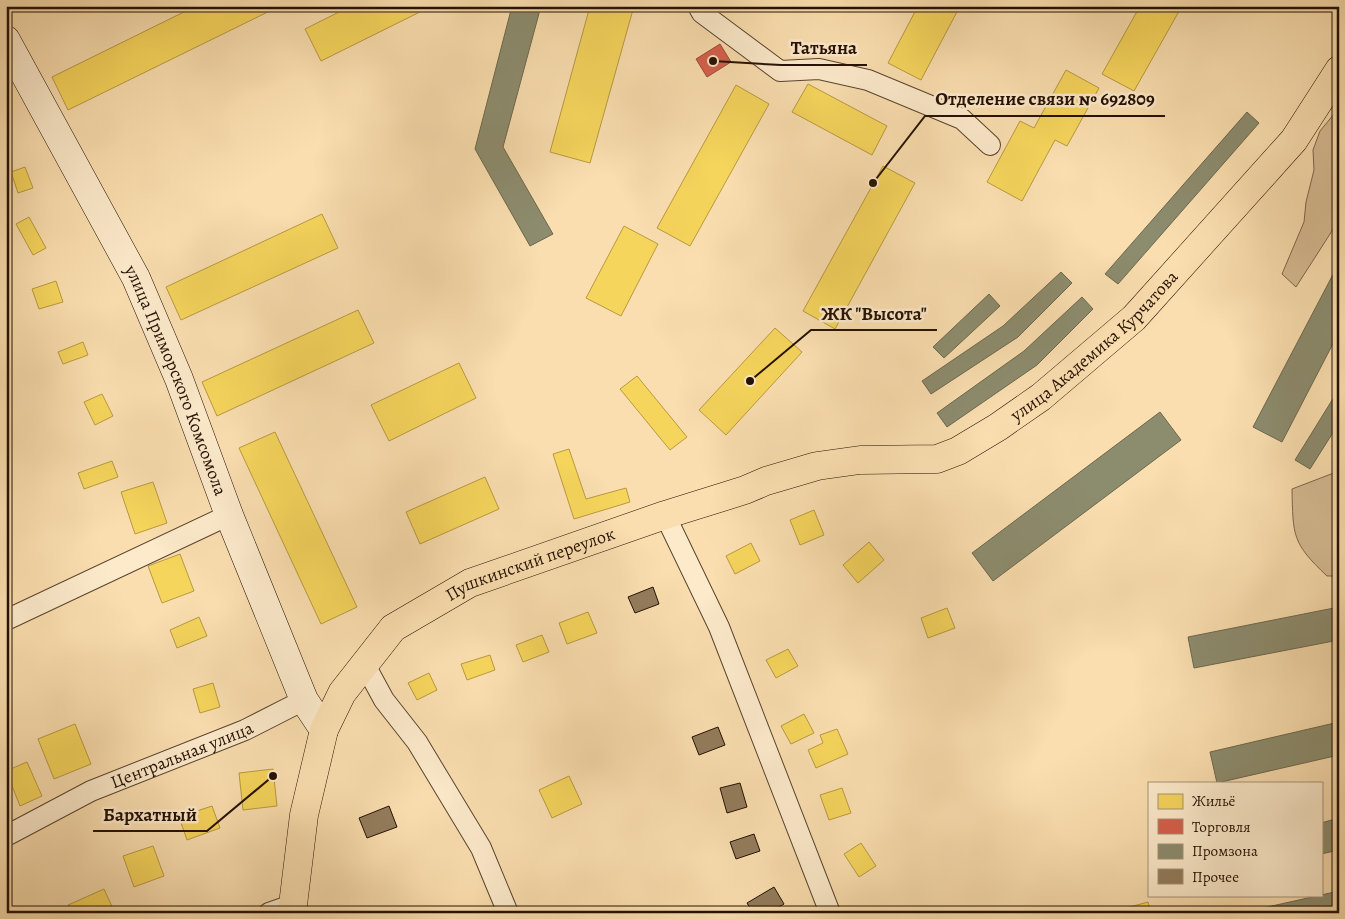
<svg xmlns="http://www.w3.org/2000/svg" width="1345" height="919" font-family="Alegreya,serif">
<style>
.green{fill:#d6bb92;stroke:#7d664a}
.homes{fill:#f6d55c;stroke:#b79a41}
.shops{fill:#d6604d;stroke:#a14837}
.industry{fill:#8c8c6e;stroke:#6d674e}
.building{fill:#937c5c;stroke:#241103}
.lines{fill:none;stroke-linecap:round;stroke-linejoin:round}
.street-casing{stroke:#5a442e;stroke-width:22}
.secondary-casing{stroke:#241103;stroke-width:29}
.primary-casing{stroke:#241103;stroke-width:29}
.street{stroke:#fceacb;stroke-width:20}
.secondary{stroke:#fceacb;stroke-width:28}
.primary{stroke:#fadeaf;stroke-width:28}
.labels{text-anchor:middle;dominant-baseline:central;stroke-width:5;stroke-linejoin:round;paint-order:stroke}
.street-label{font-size:18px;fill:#241103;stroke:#fceacb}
.leader{fill:none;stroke:#241103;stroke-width:2}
.callout-dot{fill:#241103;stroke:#fceacb;stroke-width:2}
.callout-label{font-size:19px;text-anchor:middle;font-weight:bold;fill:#241103;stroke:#fceacb;stroke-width:5;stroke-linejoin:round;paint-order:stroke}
</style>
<rect width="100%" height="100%" fill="#fadeaf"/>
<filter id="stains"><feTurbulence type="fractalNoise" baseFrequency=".004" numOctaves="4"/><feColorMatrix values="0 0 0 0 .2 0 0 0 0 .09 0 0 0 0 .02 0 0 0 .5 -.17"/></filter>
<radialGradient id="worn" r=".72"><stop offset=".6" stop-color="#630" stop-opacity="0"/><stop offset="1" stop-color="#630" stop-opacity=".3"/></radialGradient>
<g class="green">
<path d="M 1339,108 L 1339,220 L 1296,287 L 1282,274 L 1304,222 L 1306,202 L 1314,170 L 1313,150 L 1320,131 Z"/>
<path d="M 1339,471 L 1339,576 L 1327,576 C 1292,543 1293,536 1292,489 Z"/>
</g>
<g class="homes">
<path d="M 196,6 L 280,6 L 68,110 L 52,77 Z"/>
<path d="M 351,6 L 432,6 L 321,61 L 305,29 Z"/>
<path d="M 590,6 L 634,6 L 590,163 L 550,152 Z"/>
<path d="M 918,6 L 959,8 L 921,80 L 888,63 Z"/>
<path d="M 1140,6 L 1182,6 L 1134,91 L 1102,74 Z"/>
<path d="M 1066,70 L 1099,88 L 1067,146 L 1055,140 L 1022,201 L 987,182 L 1020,121 L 1034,128 Z"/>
<path d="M 808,84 L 887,126 L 872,155 L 792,112 Z"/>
<path d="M 736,85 L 769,104 L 690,246 L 657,228 Z"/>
<path d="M 883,166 L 915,183 L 835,329 L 803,311 Z"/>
<path d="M 25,167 L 33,188 L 18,193 L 11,172 Z"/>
<path d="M 322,214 L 338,248 L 181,320 L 166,287 Z"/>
<path d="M 29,217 L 46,248 L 33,255 L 16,224 Z"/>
<path d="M 624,226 L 658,244 L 621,316 L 586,298 Z"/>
<path d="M 56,281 L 63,302 L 39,309 L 32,289 Z"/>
<path d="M 358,310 L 374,343 L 217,416 L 202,382 Z"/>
<path d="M 775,328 L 802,352 L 726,435 L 699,410 Z"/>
<path d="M 83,342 L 88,355 L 63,364 L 58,352 Z"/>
<path d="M 459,363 L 476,398 L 389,441 L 371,405 Z"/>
<path d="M 637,376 L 687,437 L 670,450 L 620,389 Z"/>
<path d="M 102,394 L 113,416 L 95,425 L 84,402 Z"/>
<path d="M 275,432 L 357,607 L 321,624 L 239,448 Z"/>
<path d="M 569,449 L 586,499 L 626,488 L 630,502 L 574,519 L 553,454 Z"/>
<path d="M 112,461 L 118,477 L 84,489 L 78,473 Z"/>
<path d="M 485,477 L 499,509 L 420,544 L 406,512 Z"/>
<path d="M 153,482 L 167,523 L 135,534 L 121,492 Z"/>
<path d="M 814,510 L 824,535 L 800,545 L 790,520 Z"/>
<path d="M 869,542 L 884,560 L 858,583 L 843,565 Z"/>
<path d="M 751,543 L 760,561 L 735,574 L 726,556 Z"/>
<path d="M 180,554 L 194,591 L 162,603 L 148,566 Z"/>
<path d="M 947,608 L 955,628 L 928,638 L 921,618 Z"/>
<path d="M 588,612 L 597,633 L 567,644 L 559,623 Z"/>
<path d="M 199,617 L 207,636 L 177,648 L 170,630 Z"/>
<path d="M 542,635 L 549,652 L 523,662 L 516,645 Z"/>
<path d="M 788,649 L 798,666 L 776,678 L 766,660 Z"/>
<path d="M 490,655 L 495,670 L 467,680 L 461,664 Z"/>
<path d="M 429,673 L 437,690 L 417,700 L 408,683 Z"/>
<path d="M 213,683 L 220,707 L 200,713 L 193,689 Z"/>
<path d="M 804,714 L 814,733 L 791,744 L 781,726 Z"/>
<path d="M 75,724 L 91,764 L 54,779 L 38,739 Z"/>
<path d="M 837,729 L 848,754 L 816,768 L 808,750 L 823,743 L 820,735 Z"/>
<path d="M 27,762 L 42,796 L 20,806 L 6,771 Z"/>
<path d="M 273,769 L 277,806 L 243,810 L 239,773 Z"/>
<path d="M 569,776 L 582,804 L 552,818 L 539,790 Z"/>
<path d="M 842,788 L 851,813 L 829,820 L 820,795 Z"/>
<path d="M 212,806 L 220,828 L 187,840 L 179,817 Z"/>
<path d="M 861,843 L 876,866 L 859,877 L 844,854 Z"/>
<path d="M 153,846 L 164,876 L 134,887 L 123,856 Z"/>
<path d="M 104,889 L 115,913 L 72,913 L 68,905 Z"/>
<path d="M 1148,902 L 1151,913 L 1108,913 Z"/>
</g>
<path class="shops" d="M 720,44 L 731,62 L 707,77 L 696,59 Z"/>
<g class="industry">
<path d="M 512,6 L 541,6 L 503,147 L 553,234 L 530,246 L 475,149 Z"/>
<path d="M 1247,112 L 1259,123 L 1118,284 L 1105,274 Z"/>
<path d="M 1339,263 L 1339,332 L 1282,442 L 1253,427 Z"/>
<path d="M 1061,272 L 1072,283 L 1018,337 L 931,394 L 922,381 L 1003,326 Z"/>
<path d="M 989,294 L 1000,306 L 944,358 L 933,347 Z"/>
<path d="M 1082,297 L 1093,309 L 1037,365 L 947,427 L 937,413 L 1024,351 Z"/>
<path d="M 1339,389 L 1339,423 L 1310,469 L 1295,460 Z"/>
<path d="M 1160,412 L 1181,440 L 993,581 L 972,553 Z"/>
<path d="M 1339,607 L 1339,640 L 1194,668 L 1188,637 Z"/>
<path d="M 1339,722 L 1339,755 L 1217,783 L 1210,752 Z"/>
<path d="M 1339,818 L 1339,850 L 1321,854 L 1321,823 Z"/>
<path d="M 1339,891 L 1339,913 L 1264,913 L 1263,908 Z"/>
</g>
<g class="building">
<path d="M 653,587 L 659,604 L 635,613 L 628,597 Z"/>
<path d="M 718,727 L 725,745 L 699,755 L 692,737 Z"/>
<path d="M 740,783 L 747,807 L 727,813 L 720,788 Z"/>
<path d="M 389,806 L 397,827 L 367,838 L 359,818 Z"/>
<path d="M 754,834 L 760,851 L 736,859 L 730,842 Z"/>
<path d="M 774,887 L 784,904 L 769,913 L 753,913 L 747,903 Z"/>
</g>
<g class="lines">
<defs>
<g id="street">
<path d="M 698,6 L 702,13 L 780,71 L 819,69 L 868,80 L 962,119 L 990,145"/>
<path d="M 665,515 L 719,627 L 830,913"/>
<path d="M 6,620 L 229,515"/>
<path d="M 365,665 L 384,700 L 417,742 L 481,848 L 508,913"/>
<path id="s1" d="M 6,836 L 91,791 L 245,730 L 304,700"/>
<path d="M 269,913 L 292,905"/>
</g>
<g id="secondary">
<path id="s2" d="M 6,40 L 136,278 L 179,379 L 229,515 L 304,700 L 324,730"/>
</g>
<g id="primary">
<path id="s3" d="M 292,913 L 304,815 L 324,730 L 342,693 L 393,628 L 470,583 L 665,515 L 745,490 L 766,481 L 817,466 L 860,460 L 937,459 L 958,451 L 998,427 L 1041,397 L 1134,318 L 1294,140 L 1339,70"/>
</g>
</defs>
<use href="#street" class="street-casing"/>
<use href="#secondary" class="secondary-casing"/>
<use href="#primary" class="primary-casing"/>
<use href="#street" class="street"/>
<use href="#secondary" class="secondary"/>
<use href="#primary" class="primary"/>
</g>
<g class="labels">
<g class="street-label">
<text stroke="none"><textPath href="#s3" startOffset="1081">улица Академика Курчатова</textPath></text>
<text stroke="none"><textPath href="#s2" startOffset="381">улица Приморского Комсомола</textPath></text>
<text stroke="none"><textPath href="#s3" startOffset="462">Пушкинский переулок</textPath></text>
<text stroke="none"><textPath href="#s1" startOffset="194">Центральная улица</textPath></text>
</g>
</g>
<path class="leader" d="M713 61L781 65H867M873 183L925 116H1165M750 381L811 330H937M273 776L207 831H93"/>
<g class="callout-dot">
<circle cx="713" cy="61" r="5"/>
<circle cx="873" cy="183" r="5"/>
<circle cx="750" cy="381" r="5"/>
<circle cx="273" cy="776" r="5"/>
</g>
<g class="callout-label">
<text x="824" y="54">Татьяна</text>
<text x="1045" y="105">Отделение связи № 692809</text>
<text x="874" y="320">ЖК "Высота"</text>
<text x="150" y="821">Бархатный</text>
</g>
<rect width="1345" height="919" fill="none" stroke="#fadeaf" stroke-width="25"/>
<rect x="8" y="8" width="1330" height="904" fill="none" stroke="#241103" stroke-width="2.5"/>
<rect x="12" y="12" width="1320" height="894" fill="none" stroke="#241103"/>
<rect x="1148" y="782" width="175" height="115" fill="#fceacb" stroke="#a6937b"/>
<rect x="1158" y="794" width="25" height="15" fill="#f6d55c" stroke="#a6937b"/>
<text x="1192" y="806" font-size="15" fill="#241103">Жильё</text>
<rect x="1158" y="819" width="25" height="15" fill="#d6604d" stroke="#a6937b"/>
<text x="1192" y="832" font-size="15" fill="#241103">Торговля</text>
<rect x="1158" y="844" width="25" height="15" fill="#8c8c6e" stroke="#a6937b"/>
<text x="1192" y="856" font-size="15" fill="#241103">Промзона</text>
<rect x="1158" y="869" width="25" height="15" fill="#937c5c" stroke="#a6937b"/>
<text x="1192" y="882" font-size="15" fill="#241103">Прочее</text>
<rect width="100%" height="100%" filter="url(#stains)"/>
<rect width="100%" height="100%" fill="url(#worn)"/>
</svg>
